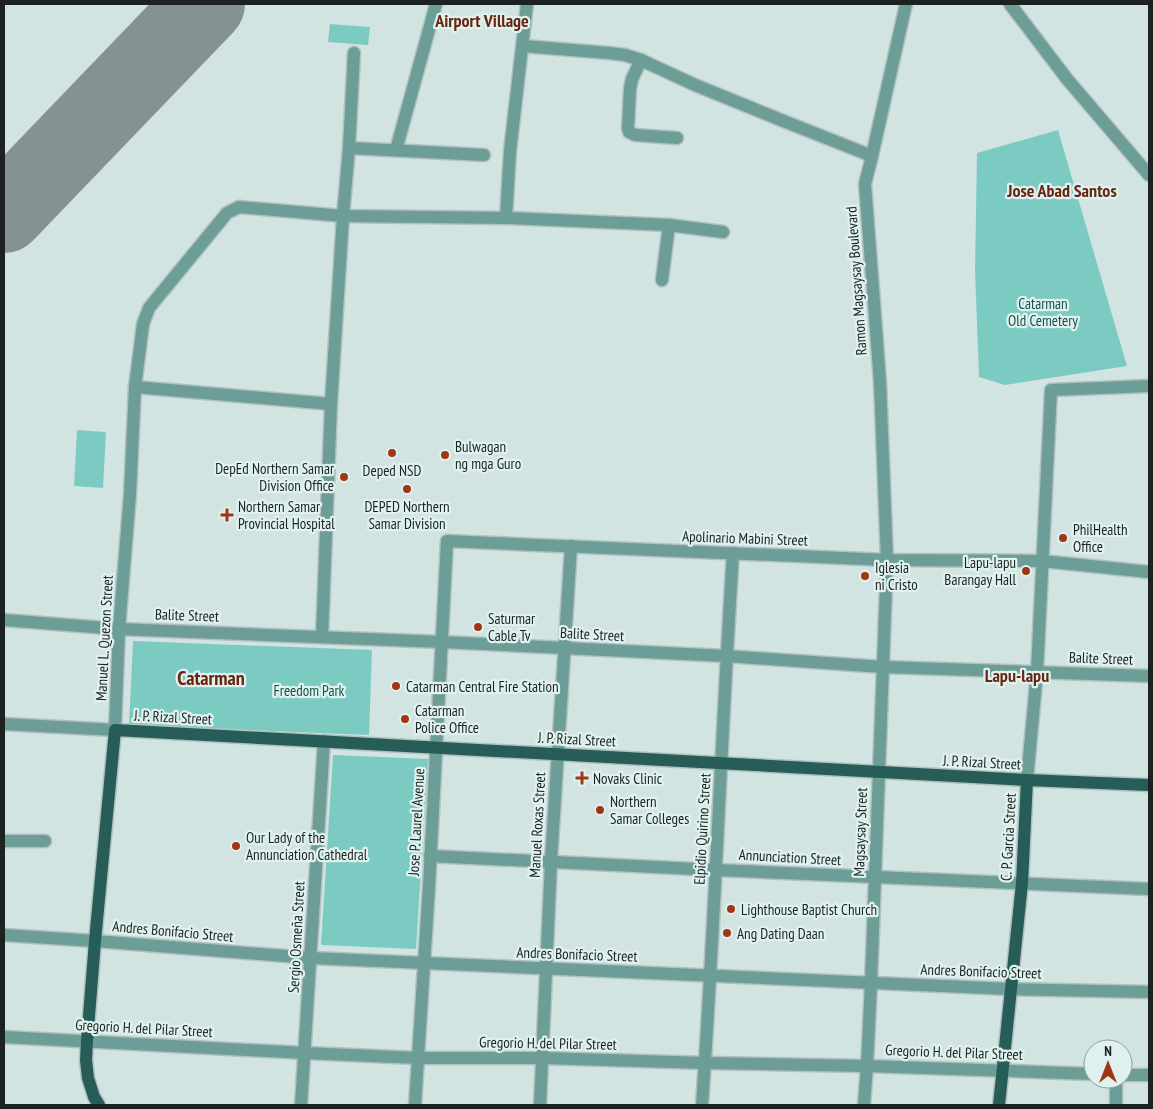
<svg xmlns="http://www.w3.org/2000/svg" width="1153" height="1109" font-family="'PT Sans Narrow',sans-serif">
<style>
.green{fill:#7ccbc3}
.lines{fill:none;stroke-linecap:round;stroke-linejoin:round}
.runway{stroke:#869291;stroke-width:80}
.minor-casing{stroke:#b1c1bf;stroke-width:15}
.major-casing{stroke:#b1c1bf;stroke-width:15}
.minor{stroke:#6d9d97;stroke-width:12}
.major{stroke:#265d58;stroke-width:12}
.poi-dot{fill:#9f3717;stroke:#dff2ef;stroke-width:2}
.labels{text-anchor:middle;dominant-baseline:central;stroke-width:4.5;stroke-linejoin:round;paint-order:stroke}
.street-label{font-size:15px;fill:#1c2222;stroke:#dff2ef}
.park-label{font-size:15px;fill:#18504b;stroke:#dff2ef}
.poi-label{font-size:15px;fill:#1c2222;stroke:#dff2ef;text-anchor:start}
.quarter-label{font-size:18px;font-weight:bold;fill:#682612;stroke:#dff2ef}
.district-label{font-size:20px;font-weight:bold;fill:#682612;stroke:#dff2ef}
</style>
<rect width="100%" height="100%" fill="#d2e4e2"/>
<g class="green">
<path d="M 330,24 L 370,27 L 368,45 L 328,42 Z"/>
<path d="M 1058,130 L 1127,366 L 1005,385 L 979,377 L 975,271 L 977,153 Z"/>
<path d="M 77,430 L 106,432 L 103,488 L 74,486 Z"/>
<path d="M 133,641 L 372,650 L 369,735 L 129,725 Z"/>
<path d="M 333,755 L 428,759 L 416,949 L 321,945 Z"/>
</g>
<g class="lines">
<path class="runway" d="M 4,213 L 205,4"/>
<defs>
<g id="minor">
<path d="M 1010,4 L 1067,79 L 1149,175"/>
<path d="M 523,46 L 609,53 L 625,55 L 641,60 L 695,85 L 786,122 L 872,156"/>
<path d="M 641,60 L 632,79 L 630,89 L 628,128 L 629,132 L 635,135 L 677,138"/>
<path d="M 349,148 L 484,155"/>
<path d="M 396,150 L 436,4"/>
<path d="M 506,218 L 510,151 L 527,4"/>
<path d="M 662,280 L 669,225"/>
<path d="M 135,387 L 331,404"/>
<path d="M 4,620 L 119,629 L 442,642 L 726,656 L 883,667 L 1149,676"/>
<path d="M 322,637 L 331,404 L 343,216 L 349,148 L 354,53"/>
<path d="M 4,724 L 115,730 L 119,629 L 130,494 L 135,387 L 143,324 L 149,308 L 227,213 L 239,207 L 343,216 L 506,218 L 669,225 L 723,232"/>
<path d="M 1027,780 L 1037,672 L 1051,390 L 1149,386"/>
<path d="M 4,841 L 45,841"/>
<path d="M 430,856 L 716,870 L 1149,889"/>
<path d="M 4,935 L 95,941 L 311,958 L 1010,989 L 1149,992"/>
<path d="M 4,1037 L 305,1053 L 418,1058 L 542,1058 L 705,1063 L 867,1066 L 1093,1074"/>
<path d="M 1123,1075 L 1149,1075"/>
<path d="M 1116,1079 L 1116,1105"/>
<path d="M 301,1105 L 324,741"/>
<path d="M 415,1105 L 429,887 L 447,541 L 887,560 L 1042,561 L 1149,572"/>
<path d="M 540,1105 L 551,861 L 571,546"/>
<path d="M 702,1105 C 715,921 721,737 733,553"/>
<path d="M 864,1105 L 867,1066 L 871,983 L 887,560 L 880,382 L 865,184 L 872,156 L 906,4"/>
</g>
<g id="major">
<path d="M 99,1105 L 94,1097 L 88,1078 L 86,1060 L 87,1041 L 95,941 L 115,730 L 1027,780 L 1149,785"/>
<path d="M 999,1105 L 1022,883 L 1027,780"/>
</g>
</defs>
<use href="#minor" class="minor-casing"/>
<use href="#major" class="major-casing"/>
<use href="#minor" class="minor"/>
<use href="#major" class="major"/>
</g>
<g class="poi-dot">
<circle cx="392" cy="453" r="5"/>
<circle cx="445" cy="455" r="5"/>
<circle cx="344" cy="477" r="5"/>
<circle cx="407" cy="489" r="5"/>
<path d="M224.5 507.5h5v5h5v5h-5v5h-5v-5h-5v-5h5z"/>
<circle cx="1063" cy="538" r="5"/>
<circle cx="1026" cy="571" r="5"/>
<circle cx="865" cy="576" r="5"/>
<circle cx="478" cy="627" r="5"/>
<circle cx="396" cy="686" r="5"/>
<circle cx="405" cy="719" r="5"/>
<path d="M579.5 770.5h5v5h5v5h-5v5h-5v-5h-5v-5h5z"/>
<circle cx="600" cy="810" r="5"/>
<circle cx="236" cy="846" r="5"/>
<circle cx="731" cy="909" r="5"/>
<circle cx="727" cy="933" r="5"/>
</g>
<g class="labels">
<g class="street-label">
<text transform="translate(856 281) rotate(-94)">Ramon Magsaysay Boulevard</text>
<text transform="translate(745 538) rotate(2)">Apolinario Mabini Street</text>
<text transform="translate(187 615) rotate(2)">Balite Street</text>
<text transform="translate(592 634) rotate(3)">Balite Street</text>
<text transform="translate(104 638) rotate(-87)">Manuel L. Quezon Street</text>
<text transform="translate(1101 658) rotate(2)">Balite Street</text>
<text transform="translate(173 717) rotate(3)">J. P. Rizal Street</text>
<text transform="translate(577 739) rotate(3)">J. P. Rizal Street</text>
<text transform="translate(982 762) rotate(3)">J. P. Rizal Street</text>
<text transform="translate(416 822) rotate(-87)">Jose P. Laurel Avenue</text>
<text transform="translate(537 825) rotate(-87)">Manuel Roxas Street</text>
<text transform="translate(702 829) rotate(-87)">Elpidio Quirino Street</text>
<text transform="translate(860 832) rotate(-88)">Magsaysay Street</text>
<text transform="translate(1008 837) rotate(-87)">C. P. Garcia Street</text>
<text transform="translate(790 857) rotate(3)">Annunciation Street</text>
<text transform="translate(173 931) rotate(5)">Andres Bonifacio Street</text>
<text transform="translate(296 937) rotate(-87)">Sergio Osmeña Street</text>
<text transform="translate(577 954) rotate(2)">Andres Bonifacio Street</text>
<text transform="translate(981 971) rotate(2)">Andres Bonifacio Street</text>
<text transform="translate(144 1028) rotate(3)">Gregorio H. del Pilar Street</text>
<text transform="translate(548 1043) rotate(1)">Gregorio H. del Pilar Street</text>
<text transform="translate(954 1052) rotate(2)">Gregorio H. del Pilar Street</text>
</g>
<g class="park-label">
<text x="1043" y="303">Catarman<tspan x="1043" dy="17">Old Cemetery</tspan></text>
<text x="309" y="690">Freedom Park</text>
</g>
<g class="poi-label">
<text x="455" y="446">Bulwagan<tspan x="455" dy="17">ng mga Guro</tspan></text>
<text x="334" y="468" text-anchor="end">DepEd Northern Samar<tspan x="334" dy="17">Division Office</tspan></text>
<text x="392" y="470" text-anchor="middle">Deped NSD</text>
<text x="238" y="506">Northern Samar<tspan x="238" dy="17">Provincial Hospital</tspan></text>
<text x="407" y="506" text-anchor="middle">DEPED Northern<tspan x="407" dy="17">Samar Division</tspan></text>
<text x="1073" y="529">PhilHealth<tspan x="1073" dy="17">Office</tspan></text>
<text x="1016" y="562" text-anchor="end">Lapu-lapu<tspan x="1016" dy="17">Barangay Hall</tspan></text>
<text x="875" y="567">Iglesia<tspan x="875" dy="17">ni Cristo</tspan></text>
<text x="488" y="618">Saturmar<tspan x="488" dy="17">Cable Tv</tspan></text>
<text x="406" y="686">Catarman Central Fire Station</text>
<text x="415" y="710">Catarman<tspan x="415" dy="17">Police Office</tspan></text>
<text x="593" y="778">Novaks Clinic</text>
<text x="610" y="801">Northern<tspan x="610" dy="17">Samar Colleges</tspan></text>
<text x="246" y="837">Our Lady of the<tspan x="246" dy="17">Annunciation Cathedral</tspan></text>
<text x="741" y="909">Lighthouse Baptist Church</text>
<text x="737" y="933">Ang Dating Daan</text>
</g>
<g class="quarter-label">
<text x="482" y="20">Airport Village</text>
<text x="1062" y="190">Jose Abad Santos</text>
<text x="1017" y="675">Lapu-lapu</text>
</g>
<g class="district-label">
<text x="211" y="678">Catarman</text>
</g>
</g>
<rect width="1153" height="1109" fill="none" stroke="#1c2222" stroke-width="10"/>
<g transform="translate(1108 1064)"><circle r="24" fill="#dff2ef" stroke="#919f9d"/>
<path d="M0-4L9 19L0 12L-9 19Z" fill="#9f3717"/>
<text y="-8" font-size="14" font-weight="bold" text-anchor="middle" fill="#1c2222">N</text>
</g>
</svg>
